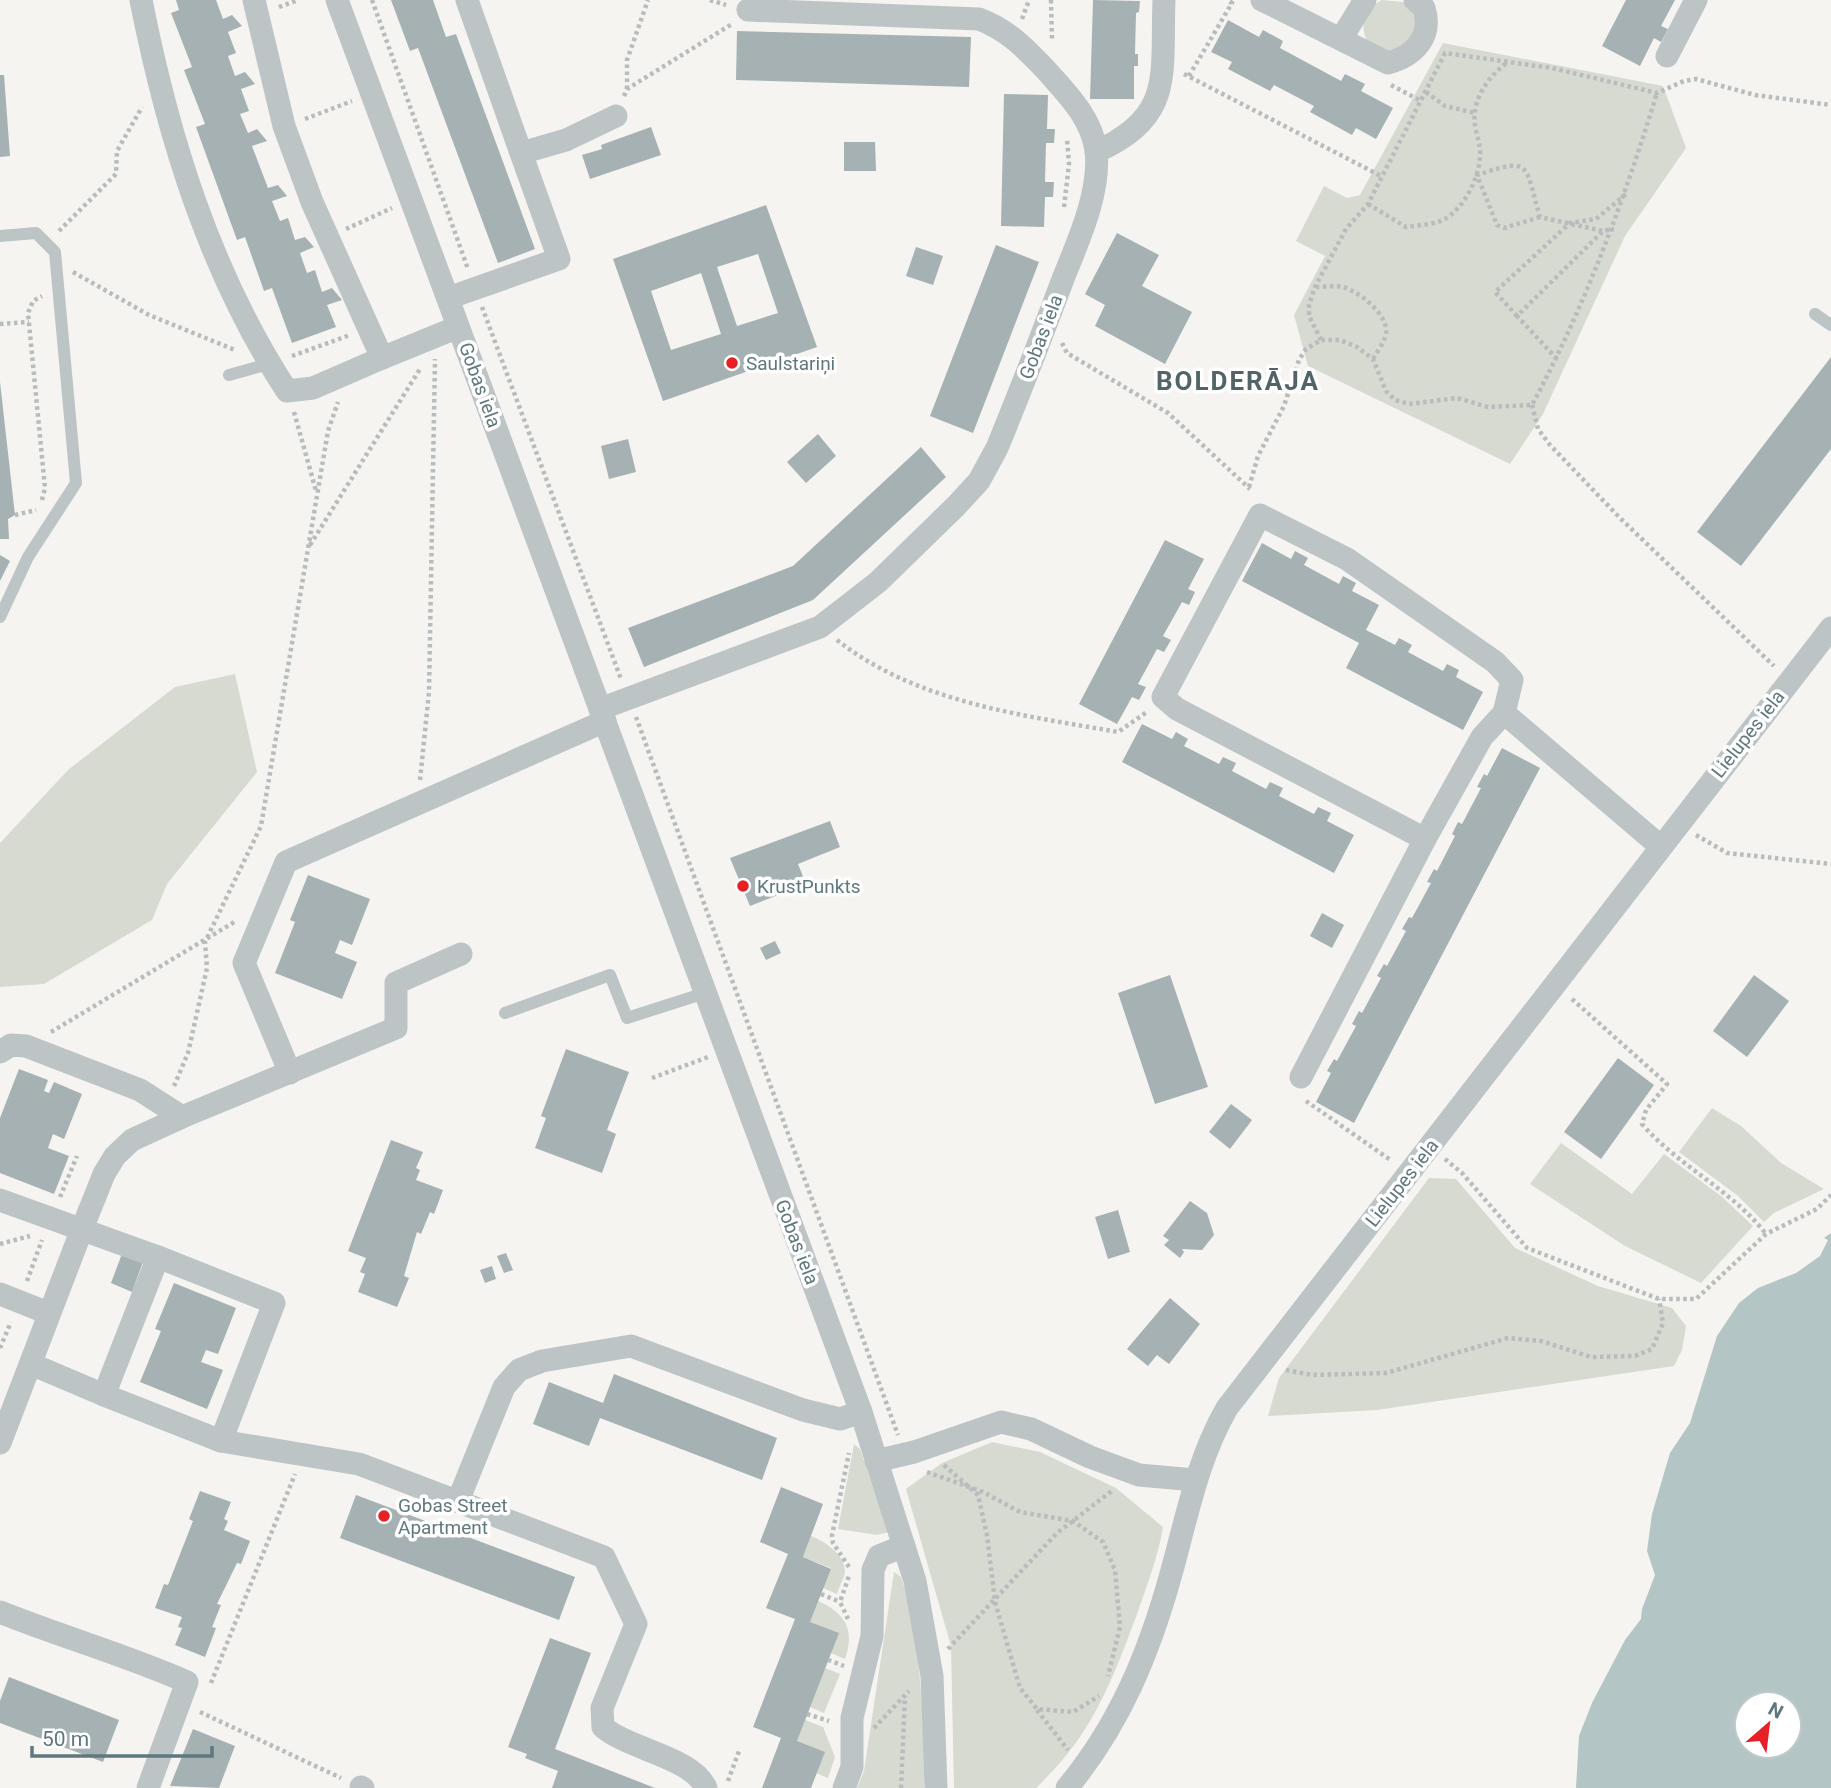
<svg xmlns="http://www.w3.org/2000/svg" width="1831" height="1788" font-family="Roboto,sans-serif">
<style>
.green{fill:#d7dad0}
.water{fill:#b3c5c5;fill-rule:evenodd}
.building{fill:#a5b1b3;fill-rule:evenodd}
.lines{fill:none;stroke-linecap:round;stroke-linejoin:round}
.path{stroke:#b7bcbd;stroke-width:4.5;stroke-dasharray:3.5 3.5;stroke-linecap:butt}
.service{stroke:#bdc4c6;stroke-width:12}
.minor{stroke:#bdc4c6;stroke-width:23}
.poi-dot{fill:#e81f24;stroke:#fff;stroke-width:2.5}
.labels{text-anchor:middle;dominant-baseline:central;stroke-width:7;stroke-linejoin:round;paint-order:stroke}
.street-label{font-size:19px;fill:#5f787d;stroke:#fff}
.poi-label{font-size:19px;fill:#5f787d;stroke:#fff;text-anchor:start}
.district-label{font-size:26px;font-weight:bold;letter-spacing:2px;fill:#526468;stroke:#fff}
</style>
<rect width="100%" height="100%" fill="#f5f4f1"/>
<g class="green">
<path d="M 1382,0 L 1403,2 L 1416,17 L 1417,36 L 1395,55 L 1369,44 C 1358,27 1364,9 1382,0 Z"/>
<path d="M 1443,43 L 1663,86 L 1686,148 L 1625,236 L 1543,414 L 1510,464 L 1308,366 L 1294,315 L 1325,256 L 1296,241 L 1324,186 L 1347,198 L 1360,195 Z"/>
<path d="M 235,674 L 257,772 L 167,884 L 152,920 L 44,984 L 0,987 L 0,843 L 68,770 L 175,687 Z"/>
<path d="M 1712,1108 L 1741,1126 L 1781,1163 L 1824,1189 L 1774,1213 L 1764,1222 L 1738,1196 L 1679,1152 Z"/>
<path d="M 1561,1143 L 1632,1194 L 1664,1154 L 1721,1196 L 1753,1226 L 1701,1283 L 1625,1246 L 1530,1184 Z"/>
<path d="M 1429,1178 L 1456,1179 L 1515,1248 L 1598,1286 L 1672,1308 L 1686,1326 L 1682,1350 L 1674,1366 L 1377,1410 L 1268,1416 L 1279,1378 Z"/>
<path d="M 992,1442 L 1040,1452 L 1116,1488 L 1163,1527 C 1158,1557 1147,1585 1137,1614 C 1111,1684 1092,1735 1036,1788 L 954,1788 L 951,1646 L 906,1489 L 942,1463 Z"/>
<path d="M 854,1444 L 860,1449 L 889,1532 L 877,1535 L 838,1529 Z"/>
<path d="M 811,1536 C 824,1541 845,1554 845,1572 C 844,1578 839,1587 837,1594 L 823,1588 L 831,1568 L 803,1557 Z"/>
<path d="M 894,1572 L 901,1577 C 921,1634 924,1726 924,1788 L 857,1788 L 864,1771 Z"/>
<path d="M 818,1601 C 846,1613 855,1631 845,1659 L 831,1653 L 810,1622 Z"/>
<path d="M 825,1668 L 840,1674 L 824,1713 L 810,1707 Z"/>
<path d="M 805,1720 L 823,1727 L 835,1757 L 828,1778 L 816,1773 L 797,1741 Z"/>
</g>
<path class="water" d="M 1831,1233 L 1831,1788 L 1576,1788 L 1579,1736 L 1592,1703 L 1625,1640 L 1641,1619 L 1642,1609 L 1655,1575 L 1647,1551 L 1652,1514 L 1670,1453 L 1690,1423 L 1717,1336 L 1739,1303 L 1758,1288 L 1796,1273 L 1820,1256 L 1828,1240 L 1824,1238 ZM 1789,1704 L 1789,1746 L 1747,1746 L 1747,1704 Z"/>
<g class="building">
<path d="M 176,0 L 216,0 L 223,19 L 232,15 L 242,26 L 228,32 L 236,53 L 228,56 L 235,76 L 245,72 L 255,84 L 241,89 L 249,111 L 240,114 L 248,133 L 257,129 L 267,141 L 252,146 L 268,188 L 278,185 L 287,196 L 272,201 L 280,221 L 288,218 L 295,240 L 305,237 L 314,247 L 300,253 L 307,273 L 315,270 L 322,292 L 332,288 L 342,300 L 327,305 L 336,327 L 292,343 L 272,288 L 264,291 L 245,237 L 237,240 L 196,127 L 205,124 L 184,70 L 192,67 L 171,13 L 179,10 Z"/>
<path d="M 391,0 L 433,0 L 446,37 L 456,34 L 535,249 L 498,263 L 418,48 L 410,51 Z"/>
<path d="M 1093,0 L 1140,1 L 1139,12 L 1136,13 L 1135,54 L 1138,54 L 1138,66 L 1134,66 L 1134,99 L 1090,99 Z"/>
<path d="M 1626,0 L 1675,0 L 1661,26 L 1668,29 L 1661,42 L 1654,38 L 1640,66 L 1602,46 Z"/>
<path d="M 1228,20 L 1259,37 L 1263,30 L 1283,41 L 1280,48 L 1341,81 L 1345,74 L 1365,84 L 1361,91 L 1393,108 L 1376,139 L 1356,128 L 1352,135 L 1310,112 L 1314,106 L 1274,85 L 1270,91 L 1228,69 L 1232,62 L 1211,52 Z"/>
<path d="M 737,31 L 971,37 L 969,87 L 736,80 Z"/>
<path d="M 0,75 L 4,75 L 10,156 L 0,157 Z"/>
<path d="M 1004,94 L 1048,95 L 1047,129 L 1055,129 L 1054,143 L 1046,143 L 1045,182 L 1054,182 L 1053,197 L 1045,197 L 1044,227 L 1001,226 Z"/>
<path d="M 651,127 L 661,155 L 590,179 L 582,155 L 602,149 L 601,145 Z"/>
<path d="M 844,142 L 875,142 L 876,171 L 844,171 Z"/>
<path d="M 766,205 L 817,347 L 663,401 L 613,259 ZM 758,254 L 778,313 L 737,326 L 717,267 ZM 701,273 L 721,334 L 671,350 L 651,291 Z"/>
<path d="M 1117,233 L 1159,255 L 1142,286 L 1192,312 L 1165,364 L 1095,326 L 1105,305 L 1085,294 Z"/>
<path d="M 996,245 L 1039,262 L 973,433 L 930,416 Z"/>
<path d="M 916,247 L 943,256 L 933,285 L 906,276 Z"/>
<path d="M 1831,357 L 1831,449 L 1741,566 L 1697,532 Z"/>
<path d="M 0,382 L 15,515 L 8,519 L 9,539 L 0,539 Z"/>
<path d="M 818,434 L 836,456 L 806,483 L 787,462 Z"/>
<path d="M 628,439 L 636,472 L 609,479 L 601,446 Z"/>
<path d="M 921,447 L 946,477 L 813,600 L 644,667 L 628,628 L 793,566 Z"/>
<path d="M 1165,540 L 1204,559 L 1188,589 L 1195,592 L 1189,605 L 1182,602 L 1163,636 L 1171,640 L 1164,652 L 1157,649 L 1138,684 L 1146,687 L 1139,700 L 1132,697 L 1117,724 L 1079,704 Z"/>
<path d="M 1262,543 L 1291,559 L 1295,551 L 1308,558 L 1304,565 L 1339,584 L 1343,576 L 1356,583 L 1352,591 L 1379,605 L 1366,630 L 1395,645 L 1399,638 L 1412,645 L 1408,652 L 1443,671 L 1447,664 L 1459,670 L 1456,677 L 1483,692 L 1463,730 L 1346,668 L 1359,643 L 1242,581 Z"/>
<path d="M 0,555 L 10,561 L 0,581 Z"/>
<path d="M 1142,724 L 1172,739 L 1176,732 L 1188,739 L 1184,746 L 1219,764 L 1223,757 L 1236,763 L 1232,771 L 1266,789 L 1270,782 L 1283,788 L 1279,796 L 1314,814 L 1318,807 L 1331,813 L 1327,821 L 1354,835 L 1334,873 L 1122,762 Z"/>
<path d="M 1502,748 L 1540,768 L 1354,1123 L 1316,1102 L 1331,1073 L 1327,1071 L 1334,1059 L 1337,1061 L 1356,1026 L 1352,1024 L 1359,1011 L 1362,1013 L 1381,978 L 1377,976 L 1384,964 L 1387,966 L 1406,931 L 1402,929 L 1409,917 L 1412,918 L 1431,883 L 1427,882 L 1434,869 L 1437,871 L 1455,836 L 1452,834 L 1458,822 L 1462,824 L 1481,788 L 1477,787 L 1484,774 L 1487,776 Z"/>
<path d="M 830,821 L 840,847 L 798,864 L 806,884 L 750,906 L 730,858 Z"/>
<path d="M 308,875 L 370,899 L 352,945 L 340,940 L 335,953 L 357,962 L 342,999 L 275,973 L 295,922 L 290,920 Z"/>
<path d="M 1322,913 L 1344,925 L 1332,948 L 1310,936 Z"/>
<path d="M 775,941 L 781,953 L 766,960 L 760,948 Z"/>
<path d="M 1170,975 L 1208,1087 L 1155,1104 L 1118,993 Z"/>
<path d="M 1754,975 L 1789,1001 L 1747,1057 L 1713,1031 Z"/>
<path d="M 566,1049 L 629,1072 L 607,1130 L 616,1134 L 602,1173 L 535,1148 L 546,1118 L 541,1116 Z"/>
<path d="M 1618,1058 L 1654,1085 L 1601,1159 L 1564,1132 Z"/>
<path d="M 19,1069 L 48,1080 L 44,1091 L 49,1093 L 54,1082 L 82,1094 L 64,1139 L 53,1134 L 48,1148 L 69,1156 L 54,1194 L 0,1173 L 0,1118 Z"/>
<path d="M 1231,1104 L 1252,1120 L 1230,1149 L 1209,1132 Z"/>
<path d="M 391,1140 L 423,1152 L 416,1168 L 420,1170 L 416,1180 L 443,1190 L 434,1214 L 430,1212 L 421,1234 L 417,1232 L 404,1276 L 409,1278 L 397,1307 L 358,1292 L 365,1274 L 360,1272 L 366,1258 L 348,1251 Z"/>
<path d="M 1190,1201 L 1207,1213 L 1214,1235 L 1202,1250 L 1182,1249 L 1184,1252 L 1180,1258 L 1164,1245 L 1169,1240 L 1163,1236 Z"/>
<path d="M 1118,1210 L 1130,1252 L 1108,1259 L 1095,1217 Z"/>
<path d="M 123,1251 L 144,1259 L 132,1292 L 111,1283 Z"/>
<path d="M 506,1253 L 513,1270 L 504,1273 L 497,1256 Z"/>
<path d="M 492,1266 L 496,1279 L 485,1283 L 480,1270 Z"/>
<path d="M 174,1283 L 236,1308 L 218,1354 L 206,1350 L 201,1362 L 223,1370 L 207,1409 L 140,1382 L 161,1331 L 155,1329 Z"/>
<path d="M 1170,1298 L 1200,1324 L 1169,1364 L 1157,1355 L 1148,1366 L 1127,1349 Z"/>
<path d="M 614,1374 L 777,1438 L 762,1480 L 600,1418 L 589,1446 L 533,1424 L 549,1382 L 603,1403 Z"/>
<path d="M 781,1487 L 823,1504 L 803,1557 L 831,1569 L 810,1622 L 839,1633 L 797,1741 L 825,1752 L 811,1788 L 762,1788 L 781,1738 L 753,1727 L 795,1619 L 766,1608 L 788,1554 L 760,1542 Z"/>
<path d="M 200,1491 L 231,1502 L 224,1519 L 228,1521 L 224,1530 L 250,1541 L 241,1564 L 237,1563 L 217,1604 L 221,1605 L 212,1627 L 216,1628 L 205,1657 L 175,1645 L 182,1628 L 178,1627 L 182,1617 L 155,1608 L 164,1584 L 168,1585 L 193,1521 L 189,1519 Z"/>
<path d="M 356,1495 L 575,1577 L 559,1620 L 340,1538 Z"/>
<path d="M 550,1638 L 591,1653 L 555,1749 L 655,1788 L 552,1788 L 558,1771 L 525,1758 L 527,1754 L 508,1747 Z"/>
<path d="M 9,1677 L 119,1720 L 103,1762 L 0,1723 L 0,1701 Z"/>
<path d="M 193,1729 L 235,1746 L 219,1788 L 170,1786 Z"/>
</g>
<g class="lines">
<g class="path">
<path d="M 372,0 L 468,269"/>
<path d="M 710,0 L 726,5"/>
<path d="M 1051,0 L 1052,42"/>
<path d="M 279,7 L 298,0"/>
<path d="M 1022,19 L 1029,0"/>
<path d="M 1184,74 L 1381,176"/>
<path d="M 1189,76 L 1232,3 L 1227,0"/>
<path d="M 1391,85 L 1421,101"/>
<path d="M 627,89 L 627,60 L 648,0"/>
<path d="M 1426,92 L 1445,106 L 1475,113"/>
<path d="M 624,96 L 627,89 L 732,24"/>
<path d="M 305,119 L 352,101"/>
<path d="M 1368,204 L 1406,227 C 1418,225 1432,225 1443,220 C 1463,210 1479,179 1480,157 C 1481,147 1478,140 1476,131 C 1469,103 1487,77 1508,62"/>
<path d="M 1064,207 L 1069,164 L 1067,139"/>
<path d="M 1540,217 L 1504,228 L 1497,225 L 1477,175 C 1534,156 1524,165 1540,217 L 1603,231"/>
<path d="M 346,229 L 392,208"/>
<path d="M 59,231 L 116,174 L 117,151 L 142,107"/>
<path d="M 73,272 L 149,315 L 235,350"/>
<path d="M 1316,287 C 1324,287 1335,285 1343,287 C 1360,292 1389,315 1386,334 C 1384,343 1377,352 1373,359"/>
<path d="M 482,307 L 621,679"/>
<path d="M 1517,316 L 1495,292 L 1570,223 L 1596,219 L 1626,194"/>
<path d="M 0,324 L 29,322"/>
<path d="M 1321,340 L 1309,316 L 1309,305 L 1315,287 L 1346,229 L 1368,204 L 1445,53 L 1552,68 L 1657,93 L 1684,81 L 1696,79 L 1755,95 L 1831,105"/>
<path d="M 1062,343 L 1067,353 L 1168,413 L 1250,489"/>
<path d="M 292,356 L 350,335"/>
<path d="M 1557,359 L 1517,316 L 1603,231 L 1614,229"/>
<path d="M 1532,405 L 1538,429 L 1550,445 L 1620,518 L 1774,666"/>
<path d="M 294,412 L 316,491"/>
<path d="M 1249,487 L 1258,456 L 1284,406 L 1299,360 L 1306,349 L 1321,340 L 1340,340 L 1357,347 L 1373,359 L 1386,391 L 1395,400 L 1409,404 L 1457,398 L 1488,407 L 1532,405 C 1586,304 1623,203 1657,93"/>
<path d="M 42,500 L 45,488 L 28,313 L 33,301 L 42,296"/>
<path d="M 15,515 L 36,510"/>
<path d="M 310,545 L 420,369"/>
<path d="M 837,640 C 917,703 1022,715 1118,732 L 1147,712"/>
<path d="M 636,717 L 898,1435"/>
<path d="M 420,780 L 429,692 L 435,359"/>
<path d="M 1696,835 L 1727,853 L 1831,864"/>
<path d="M 1572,999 L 1667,1084 L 1646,1110 L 1642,1124 C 1678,1166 1732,1190 1766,1234"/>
<path d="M 51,1032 L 236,921"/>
<path d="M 652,1078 L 708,1057"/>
<path d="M 174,1086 L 188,1053 L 207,968 L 205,942 L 261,826 L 328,431 L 338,402"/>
<path d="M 1306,1101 L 1392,1161"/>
<path d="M 1445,1159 L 1462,1173 L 1527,1248 L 1659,1299 L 1696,1299 L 1766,1234 L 1817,1209 L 1831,1195"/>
<path d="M 60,1197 L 77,1156"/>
<path d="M 0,1244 L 30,1236"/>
<path d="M 27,1281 L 42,1240"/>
<path d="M 0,1348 L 11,1322"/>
<path d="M 1286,1370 L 1312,1375 L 1386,1373 L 1508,1338 L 1541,1341 L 1591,1357 L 1635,1356 L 1652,1349 L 1663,1323 L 1659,1299"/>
<path d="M 944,1465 L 978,1495 L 987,1535 L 995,1602 L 1020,1688 L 1037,1709 L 1073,1712 L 1099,1696"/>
<path d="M 927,1472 L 983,1492 L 1020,1512 L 1073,1521 L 1103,1542 L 1115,1570 L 1120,1627 L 1108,1676"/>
<path d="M 849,1567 L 833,1543 L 832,1535 L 849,1453"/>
<path d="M 821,1594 L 840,1602"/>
<path d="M 848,1619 L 840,1602 L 849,1576"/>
<path d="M 948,1649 L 1057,1533 L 1113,1490"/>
<path d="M 828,1660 L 844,1666"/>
<path d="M 211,1683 L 295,1474"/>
<path d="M 1037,1710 L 1068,1750"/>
<path d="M 200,1712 L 341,1778"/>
<path d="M 807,1714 L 829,1721"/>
<path d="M 874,1728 L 909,1691"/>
<path d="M 728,1781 L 739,1751"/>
<path d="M 901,1788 L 905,1696"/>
</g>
<g class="service">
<path d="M 0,236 L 36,233 L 55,252 L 76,483 L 28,557 L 0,617"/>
<path d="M 1815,314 L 1831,325"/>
<path d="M 229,375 L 269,364"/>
<path d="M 505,1013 L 610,975 L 627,1018 L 705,993"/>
</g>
<g class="minor">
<path d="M 141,0 C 168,137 210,273 287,391 L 313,388 L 382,358"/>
<path d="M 254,0 L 284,126 L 312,202 L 382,358 L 458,327"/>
<path d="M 337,0 L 861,1412 L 915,1581 L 932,1676 L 936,1788"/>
<path d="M 467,0 L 521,153 L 566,140 L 616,116"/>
<path d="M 1262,0 L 1388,63 C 1414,56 1433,37 1424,8 L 1415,0"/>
<path d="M 1341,39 L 1365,0"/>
<path d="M 1667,56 L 1696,0"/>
<path d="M 1096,152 C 1175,116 1161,75 1164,0"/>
<path d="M 448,298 L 559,259 L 521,153"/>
<path d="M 600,709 L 820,627 L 878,582 L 956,506 L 979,481 L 997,448 C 1020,392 1042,335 1063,279 C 1078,241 1101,192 1096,150 C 1091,117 1067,94 1046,70 C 1025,48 1008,30 979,19 L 748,10"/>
<path d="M 1425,839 L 1177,709 L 1163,697 L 1260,515 L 1347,559 L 1495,662 L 1512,680 L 1504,713"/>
<path d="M 0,1052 L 11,1045 L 26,1046 L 140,1090 L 182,1117"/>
<path d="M 290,1073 L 244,963 L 286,862 L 605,721"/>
<path d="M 1301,1077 L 1425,839 L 1482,737 L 1504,713 L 1660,846"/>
<path d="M 0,1200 L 158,1257 L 104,1395 L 221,1441 L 359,1464 L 604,1557 L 636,1624 L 602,1708 L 603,1727 C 630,1750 692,1757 706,1788"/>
<path d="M 158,1257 L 274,1303 L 221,1441"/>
<path d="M 0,1294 L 48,1313"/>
<path d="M 31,1364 L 104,1395"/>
<path d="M 0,1443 L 82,1229 L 104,1174 L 115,1156 L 132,1140 L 182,1117 L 396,1028 L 396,983 L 461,954"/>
<path d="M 876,1461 L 914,1452 L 1001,1422 L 1031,1429 L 1090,1457 L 1139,1475 L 1195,1480"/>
<path d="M 458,1501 L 504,1387 L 519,1370 L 542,1361 L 631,1346 L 803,1410 L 840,1419 L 861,1412"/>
<path d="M 0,1612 C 62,1637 126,1655 187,1682 L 148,1788"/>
<path d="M 361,1787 L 363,1788"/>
<path d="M 844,1788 L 852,1767 L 852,1718 L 872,1636 L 873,1570 L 879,1556 L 904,1546"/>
<path d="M 1067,1788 C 1120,1724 1149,1653 1171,1574 C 1187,1517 1197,1460 1227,1408 L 1831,628"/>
</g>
</g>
<g class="poi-dot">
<circle cx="732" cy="363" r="7"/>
<circle cx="743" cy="886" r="7"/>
<circle cx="384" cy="1516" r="7"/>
</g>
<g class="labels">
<g class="street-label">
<text transform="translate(1041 337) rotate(-69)">Gobas iela</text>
<text transform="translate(480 385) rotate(70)">Gobas iela</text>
<text transform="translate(1748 734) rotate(-52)">Lielupes iela</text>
<text transform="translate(1402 1183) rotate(-52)">Lielupes iela</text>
<text transform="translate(797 1242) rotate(69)">Gobas iela</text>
</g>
<g class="poi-label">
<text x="746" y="363">Saulstariņi</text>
<text x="757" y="886">KrustPunkts</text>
<text x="398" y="1505">Gobas Street<tspan x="398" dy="22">Apartment</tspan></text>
</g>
<g class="district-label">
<text x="1238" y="381">BOLDERĀJA</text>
</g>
</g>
<g transform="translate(1768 1725) rotate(28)"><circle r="33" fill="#ffffff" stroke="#bfc9cb" stroke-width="2"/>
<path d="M0-5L12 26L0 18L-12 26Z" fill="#e81f24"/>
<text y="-10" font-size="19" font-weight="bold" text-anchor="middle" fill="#5f787d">N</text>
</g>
<path d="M32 1746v10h180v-10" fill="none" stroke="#5f787d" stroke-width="3.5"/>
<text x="42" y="1746" font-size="21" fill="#5f787d" stroke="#ffffff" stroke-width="5" paint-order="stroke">50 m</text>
</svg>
